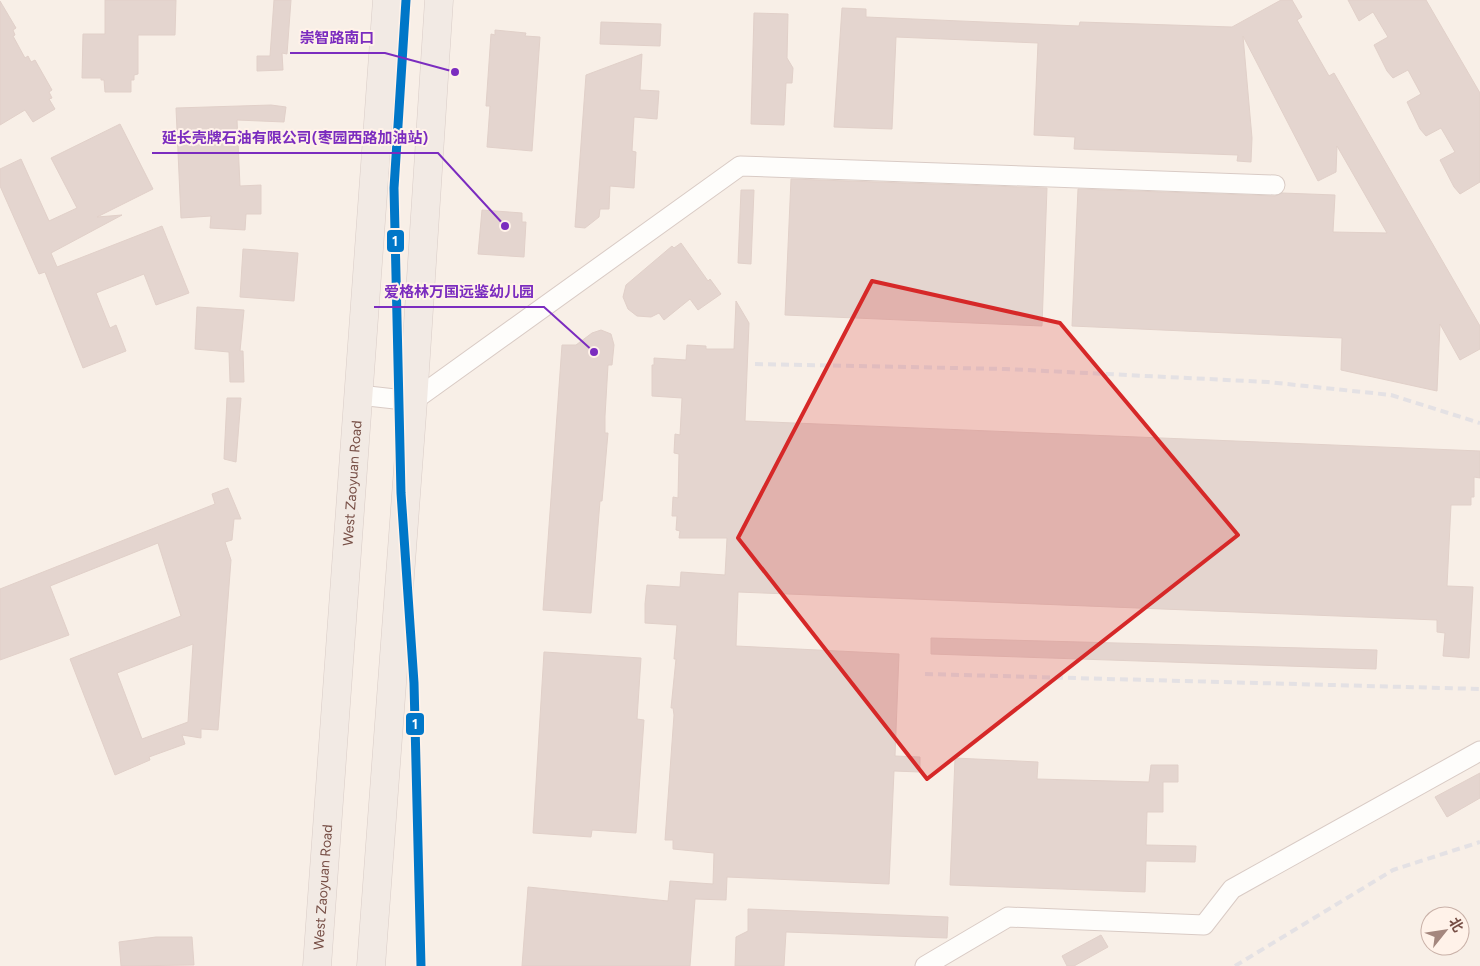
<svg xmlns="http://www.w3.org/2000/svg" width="1480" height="966" font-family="Figtree,'Noto Sans SC',sans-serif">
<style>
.building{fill:#e4d5cf;stroke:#e1d0c9;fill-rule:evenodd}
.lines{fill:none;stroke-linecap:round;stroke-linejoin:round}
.minor-casing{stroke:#d9cbc5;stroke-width:21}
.primary-casing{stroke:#d9ccc7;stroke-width:29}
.minor{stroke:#fefdfb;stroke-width:19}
.primary{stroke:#f2eae4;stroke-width:28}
.rail{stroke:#e4e1e4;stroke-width:4;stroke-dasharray:8 5;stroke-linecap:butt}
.metro-1-casing{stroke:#fff2e9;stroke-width:12}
.metro-1{stroke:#0077c8;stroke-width:9}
.marked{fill:#d62828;fill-opacity:0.2;stroke:#d62828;stroke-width:4;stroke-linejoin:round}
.labels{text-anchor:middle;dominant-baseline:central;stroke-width:4;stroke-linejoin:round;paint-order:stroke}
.street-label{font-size:14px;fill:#774f46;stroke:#fff2e9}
.leader{fill:none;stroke:#7b2cbf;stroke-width:2}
.callout-dot{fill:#7b2cbf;stroke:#fff2e9;stroke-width:2}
.callout-label{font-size:15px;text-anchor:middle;font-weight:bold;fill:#7b2cbf;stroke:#fff2e9;stroke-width:4;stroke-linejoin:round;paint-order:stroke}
.line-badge{stroke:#fff2e9;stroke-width:2}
.badge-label{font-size:14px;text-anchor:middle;font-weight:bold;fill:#fff}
</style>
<rect width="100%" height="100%" fill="#f8efe7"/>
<g class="building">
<path d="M 105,0 L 176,0 L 175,35 L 138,35 L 138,74 L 134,75 L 134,80 L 131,80 L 131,92 L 105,92 L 104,80 L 101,80 L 101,78 L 82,78 L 83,34 L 105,34 Z"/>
<path d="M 274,0 L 291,0 L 287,54 L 282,53 L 283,70 L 257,71 L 257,56 L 270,56 Z"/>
<path d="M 1281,0 L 1292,0 L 1302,17 L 1297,20 L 1329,76 L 1334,73 L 1480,326 L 1480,349 L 1460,360 L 1440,324 L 1437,391 L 1341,370 L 1342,338 L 1072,326 L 1078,189 L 1275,196 L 1282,193 L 1335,195 L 1333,232 L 1387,233 L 1337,146 L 1336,172 L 1318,181 L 1243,36 L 1252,138 L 1251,162 L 1237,161 L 1238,155 L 1074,149 L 1075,137 L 1034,135 L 1038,43 L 896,37 L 892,129 L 834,127 L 842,8 L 866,9 L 866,17 L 1079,26 L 1080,22 L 1232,27 Z"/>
<path d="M 1348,0 L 1426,0 L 1480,93 L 1480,182 L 1460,194 L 1454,187 L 1440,160 L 1455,152 L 1441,128 L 1426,136 L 1420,129 L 1407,102 L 1421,94 L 1408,70 L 1393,78 L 1387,71 L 1374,45 L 1388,37 L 1373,12 L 1359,21 Z"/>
<path d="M 0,1 L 16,28 L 13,30 L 15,35 L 13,36 L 25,58 L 28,56 L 31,62 L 35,60 L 52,90 L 49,92 L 52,98 L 49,99 L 55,109 L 33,122 L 25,110 L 0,125 Z"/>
<path d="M 754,13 L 788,14 L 787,58 L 793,68 L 792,83 L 786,83 L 784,125 L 751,124 Z"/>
<path d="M 601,22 L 661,24 L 660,46 L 600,44 Z"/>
<path d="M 495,30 L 526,33 L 525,36 L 540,37 L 532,151 L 487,147 L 490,106 L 486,106 L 491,34 L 495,35 Z"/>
<path d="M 642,54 L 640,90 L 659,91 L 657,119 L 634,117 L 632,151 L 636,152 L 634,188 L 610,186 L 609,209 L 600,209 L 599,217 L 585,228 L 575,227 L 586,75 Z"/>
<path d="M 271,105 L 286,107 L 284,122 L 237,120 L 240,186 L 261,185 L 261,214 L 246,214 L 245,230 L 210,228 L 211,216 L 181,218 L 176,108 Z"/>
<path d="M 120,124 L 153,189 L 97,217 L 122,215 L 51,253 L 57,267 L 162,226 L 189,293 L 156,305 L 144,274 L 96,293 L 110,328 L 116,325 L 126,351 L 83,368 L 45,272 L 39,274 L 0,186 L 0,169 L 21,159 L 49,221 L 77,208 L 51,158 Z"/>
<path d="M 791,179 L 1047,188 L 1042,326 L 785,315 Z"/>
<path d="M 741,190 L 754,190 L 751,264 L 738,263 Z"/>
<path d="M 482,210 L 522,213 L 522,222 L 526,222 L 524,257 L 478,254 Z"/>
<path d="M 681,243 L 708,281 L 710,279 L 721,294 L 698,310 L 690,299 L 664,320 L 659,313 L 651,317 L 637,316 L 628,309 L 623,297 L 626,285 L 672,246 L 674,248 Z"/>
<path d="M 243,249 L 298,253 L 294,301 L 240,297 Z"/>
<path d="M 736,301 L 749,323 L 745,421 L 1480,451 L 1480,478 L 1474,477 L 1474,497 L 1471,497 L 1471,505 L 1451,505 L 1447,586 L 1473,587 L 1469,658 L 1443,656 L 1445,633 L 1437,632 L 1437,620 L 738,592 L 736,646 L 899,654 L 895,756 L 920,757 L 920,772 L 894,771 L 889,884 L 727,877 L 726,900 L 695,899 L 690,966 L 522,966 L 528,887 L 668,901 L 670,881 L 713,884 L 714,853 L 673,849 L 673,840 L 665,840 L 674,715 L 673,708 L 671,708 L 676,659 L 674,659 L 677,625 L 645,623 L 645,604 L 647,585 L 680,587 L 681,572 L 725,575 L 727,538 L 679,538 L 680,531 L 676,530 L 677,516 L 672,516 L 673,497 L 678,498 L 679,454 L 674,453 L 675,434 L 680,435 L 682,398 L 652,396 L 652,365 L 654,365 L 654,358 L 686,360 L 687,345 L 706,346 L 706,349 L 734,349 Z"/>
<path d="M 197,307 L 244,310 L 240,351 L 243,351 L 244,382 L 230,382 L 229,352 L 195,349 Z"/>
<path d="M 601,330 L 611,334 L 614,345 L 612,365 L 608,365 L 605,416 L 605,433 L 608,433 L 602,501 L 600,501 L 591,613 L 543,610 L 562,345 L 576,345 L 592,333 Z"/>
<path d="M 227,398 L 241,398 L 236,462 L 224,459 Z"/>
<path d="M 228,488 L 241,519 L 234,519 L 232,540 L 225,542 L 231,560 L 218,730 L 201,729 L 201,738 L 182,735 L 185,744 L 149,757 L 150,760 L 115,775 L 70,659 L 181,616 L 158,543 L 50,586 L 69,635 L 0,660 L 0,589 L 215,504 L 212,494 ZM 193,644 L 188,722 L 142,739 L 117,673 Z"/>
<path d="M 931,638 L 1377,650 L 1376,669 L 931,654 Z"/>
<path d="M 544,652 L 641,658 L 637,719 L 644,720 L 636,833 L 592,830 L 591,837 L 533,833 Z"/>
<path d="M 955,758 L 1038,762 L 1037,779 L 1149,782 L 1151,765 L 1178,765 L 1178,782 L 1163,782 L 1163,812 L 1147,812 L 1146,845 L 1196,846 L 1195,862 L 1146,861 L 1145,892 L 950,885 Z"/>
<path d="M 1480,773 L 1480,798 L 1447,817 L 1435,797 Z"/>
<path d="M 748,909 L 948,917 L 947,938 L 786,932 L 784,966 L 735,966 L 736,937 L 748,931 Z"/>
<path d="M 1101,935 L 1108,947 L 1074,966 L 1067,966 L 1062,956 Z"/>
<path d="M 156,937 L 192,937 L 194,965 L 121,966 L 119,942 Z"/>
</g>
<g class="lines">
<defs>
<g id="minor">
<path d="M 359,395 L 413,401 L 740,166 L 1275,185"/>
<path d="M 925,966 L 1008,917 L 1204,925 L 1232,889 L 1480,751"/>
</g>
<g id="primary">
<path id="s1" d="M 317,966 L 387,0"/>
<path d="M 371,966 L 413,401 L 439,0"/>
</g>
</defs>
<use href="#minor" class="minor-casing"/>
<use href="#primary" class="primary-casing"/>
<use href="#minor" class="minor"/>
<use href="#primary" class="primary"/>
<g class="rail">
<path d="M 755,364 L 1006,369 L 1268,382 L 1391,395 L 1480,423"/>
<path d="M 925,674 L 1480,689"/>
<path d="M 1235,966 L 1393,870 L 1480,842"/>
</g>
<defs>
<path id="metro-1" d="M 406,0 L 394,188 L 401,493 L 414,683 L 421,966"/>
</defs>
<use href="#metro-1" class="metro-1-casing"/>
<use href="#metro-1" class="metro-1"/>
</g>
<path class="marked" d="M 872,281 L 1060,323 L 1238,535 L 927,779 L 738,538 Z"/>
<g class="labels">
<g class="street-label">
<text stroke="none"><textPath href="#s1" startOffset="484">West Zaoyuan Road</textPath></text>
<text stroke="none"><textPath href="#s1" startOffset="79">West Zaoyuan Road</textPath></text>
</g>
</g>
<path class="leader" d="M455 72L385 53H290M505 226L438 153H152M594 352L544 307H374"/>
<g class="callout-dot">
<circle cx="455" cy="72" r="5"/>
<circle cx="505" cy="226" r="5"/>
<circle cx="594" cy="352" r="5"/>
</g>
<g class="callout-label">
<text x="337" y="43">崇智路南口</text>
<text x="295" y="143">延长壳牌石油有限公司(枣园西路加油站)</text>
<text x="459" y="297">爱格林万国远鉴幼儿园</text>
</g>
<g class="line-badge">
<rect x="386" y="229" width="19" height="24" rx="5" fill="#0077c8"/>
<rect x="405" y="712" width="20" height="24" rx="5" fill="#0077c8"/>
</g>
<g class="badge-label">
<text x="395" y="246">1</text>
<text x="415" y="729">1</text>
</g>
<g transform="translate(1445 931) rotate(60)"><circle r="24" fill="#fff2e9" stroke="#c9b1a8"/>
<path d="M0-4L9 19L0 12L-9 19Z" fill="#a4877e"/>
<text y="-8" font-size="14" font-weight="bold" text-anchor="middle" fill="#774f46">北</text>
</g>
</svg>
